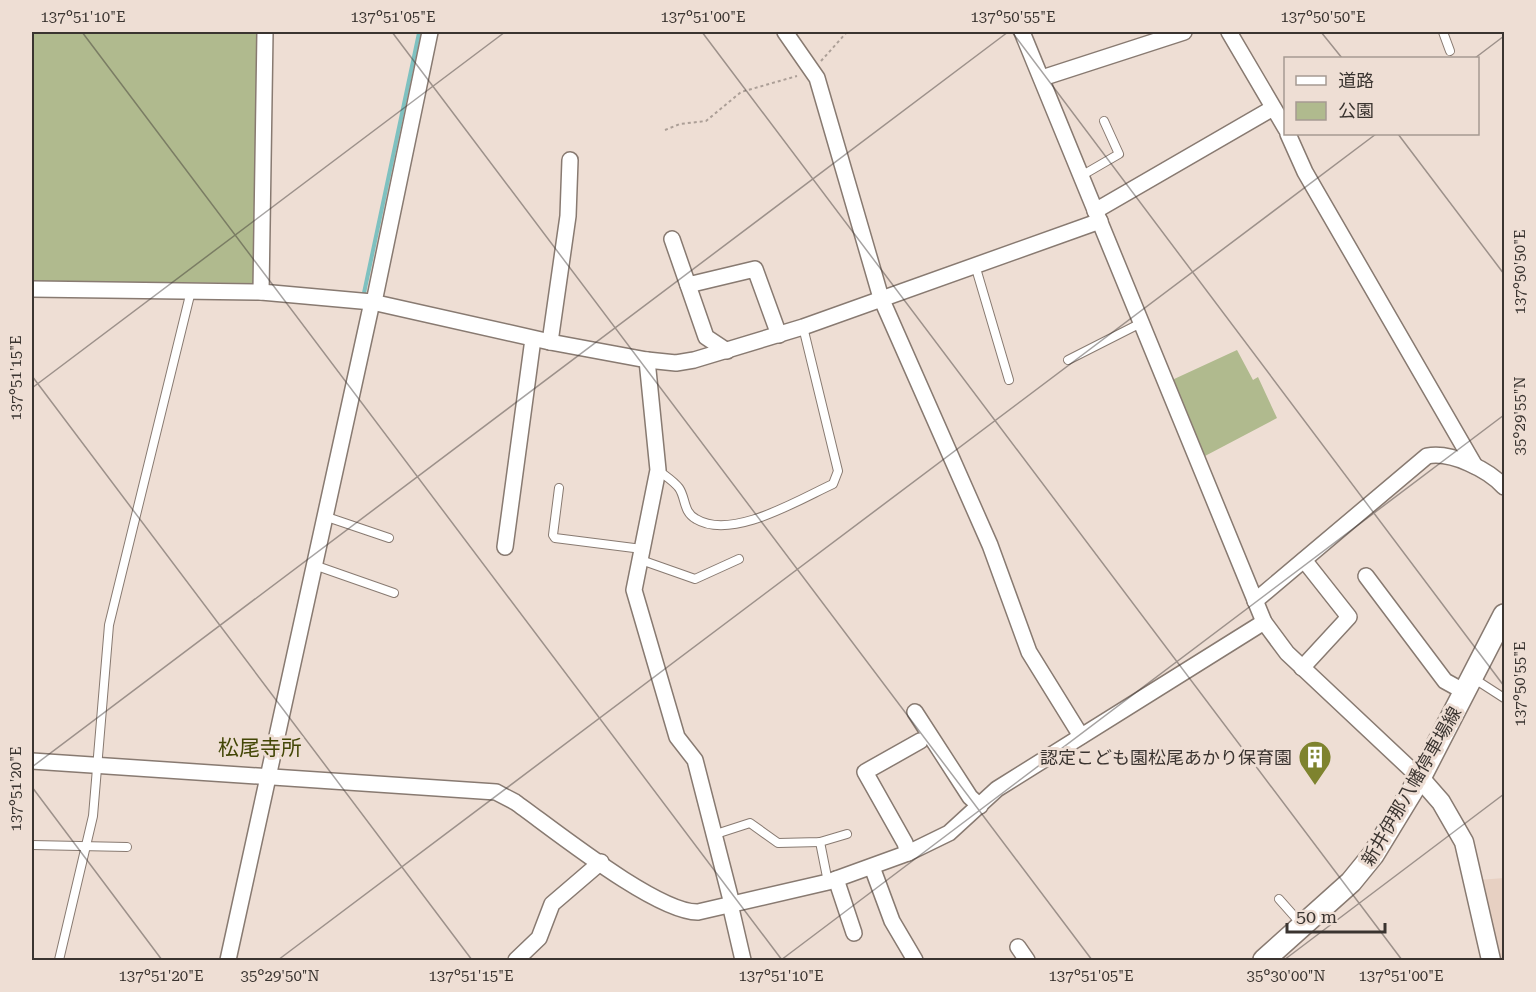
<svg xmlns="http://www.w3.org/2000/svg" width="1536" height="992" font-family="'Roboto Serif','Noto Sans JP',serif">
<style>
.built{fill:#e7d0c2}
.green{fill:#b0ba8e}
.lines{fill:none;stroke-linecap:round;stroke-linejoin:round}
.stream{stroke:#7ec1c0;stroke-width:4}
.service-casing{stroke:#887a71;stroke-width:10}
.minor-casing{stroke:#887a71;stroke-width:18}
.tertiary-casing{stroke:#887a71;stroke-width:21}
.secondary-casing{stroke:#887a71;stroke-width:24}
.path{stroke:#ac9f97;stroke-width:2;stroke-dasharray:3 3;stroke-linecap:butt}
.service{stroke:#fff;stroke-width:8}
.minor{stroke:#fff;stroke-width:15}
.tertiary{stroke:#fff;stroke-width:18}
.secondary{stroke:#fff;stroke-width:21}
.ticks{fill:none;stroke:#3a3430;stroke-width:1.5;stroke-opacity:0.45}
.labels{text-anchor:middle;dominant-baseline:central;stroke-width:6;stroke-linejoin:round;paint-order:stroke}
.poi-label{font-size:18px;fill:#3a3430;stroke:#eeded4;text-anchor:end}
.street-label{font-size:18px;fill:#3a3430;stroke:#eeded4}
.quarter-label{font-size:21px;fill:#434606;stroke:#eeded4}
.neatline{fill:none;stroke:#3a3430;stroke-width:2}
.ticks-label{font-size:15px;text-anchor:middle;fill:#3a3430}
</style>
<rect width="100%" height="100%" fill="#eeded4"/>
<path class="built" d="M 1504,878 L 1504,960 L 1497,960 L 1479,880 Z"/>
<g class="green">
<path d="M 32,32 L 257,32 L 255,283 L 32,282 Z"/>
<path d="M 1237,350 L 1253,380 L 1258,377 L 1277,418 L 1205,456 L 1172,380 Z"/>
</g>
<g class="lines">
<path class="stream" d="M 364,293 L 419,33"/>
<defs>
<g id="service">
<path d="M 1443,32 L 1450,51"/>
<path d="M 1081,176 L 1119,154 L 1104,121"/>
<path d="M 975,265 L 1009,380"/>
<path d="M 1068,360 L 1141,323"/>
<path d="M 658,470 C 664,475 674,481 679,488 C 686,498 683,512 696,519 C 732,541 800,499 833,484 L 838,471 L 803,327"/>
<path d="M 559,488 L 553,535 L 555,538 L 642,549"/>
<path d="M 324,516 L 389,538"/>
<path d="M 641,560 L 695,579 L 739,559"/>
<path d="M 314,565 L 394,593"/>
<path d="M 1473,678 L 1504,698"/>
<path d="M 716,834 L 750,823 L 778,843 L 820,842 L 847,834"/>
<path d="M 820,842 L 828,882"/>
<path d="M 32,845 L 127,847"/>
<path d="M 1279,899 L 1302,925"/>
<path d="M 59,960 L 93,816 L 109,625 L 191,291"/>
</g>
<g id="minor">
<path d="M 785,32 L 817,78 L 881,298 L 990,545 L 1029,652 L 1081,736"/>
<path d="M 1022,32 L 1264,622 L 1287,653 L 1420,778"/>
<path d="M 1229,32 L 1286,129"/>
<path d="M 1042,78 L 1184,32"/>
<path d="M 1288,134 L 1305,172 L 1475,466"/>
<path d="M 1095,211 L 1273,108"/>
<path d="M 672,239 L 706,337 L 727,351"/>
<path d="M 688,285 L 755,269 L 779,335"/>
<path d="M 32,289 L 261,292 L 372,302 L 550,342 L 647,360 L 676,363 L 694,360 L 803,327 L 1100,221"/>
<path d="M 261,292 L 265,32"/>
<path d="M 374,302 L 430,32"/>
<path d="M 550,342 L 568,216 L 570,160"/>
<path d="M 647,360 L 658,470 L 634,590 L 677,737 L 695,760 L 732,904"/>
<path d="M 505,547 L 533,339"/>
<path d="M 1366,576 L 1445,681 L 1465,692"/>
<path d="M 1255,601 L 1427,456 C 1451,451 1489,470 1504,487"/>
<path d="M 1302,668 L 1349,617 L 1304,560"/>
<path d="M 915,712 L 970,797 L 980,806"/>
<path d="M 32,761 L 496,792 L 515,802 C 553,829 657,913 698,912 L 828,882 L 908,853 L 949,833 L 997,789 L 1264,622"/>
<path d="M 908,853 L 905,843 L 865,772 L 920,741"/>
<path d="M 872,867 L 892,921 L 915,960"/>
<path d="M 836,879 L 854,933"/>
<path d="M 730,904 L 743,960"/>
<path d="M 1018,947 L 1027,960"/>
<path d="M 228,960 L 372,302"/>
<path d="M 516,960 L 539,938 L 552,904 L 601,862"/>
</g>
<path id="tertiary" d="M 1420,778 L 1441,802 L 1464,842 L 1491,960"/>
<path id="secondary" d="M 1264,960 L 1351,882 L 1373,855 L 1420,778 L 1504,615"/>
</defs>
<use href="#service" class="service-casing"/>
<use href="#minor" class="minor-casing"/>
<use href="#tertiary" class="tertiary-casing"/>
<use href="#secondary" class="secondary-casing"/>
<g class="path">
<path d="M 821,61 L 847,32"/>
<path d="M 665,130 L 680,124 L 706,121 L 741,92 L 797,76"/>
</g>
<use href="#service" class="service"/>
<use href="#minor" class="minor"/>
<use href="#tertiary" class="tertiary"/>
<use href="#secondary" class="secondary"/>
</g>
<path class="ticks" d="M 82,32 L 782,960M 392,32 L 1092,960M 702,32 L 1402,960M 1012,32 L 1504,686M 1321,32 L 1342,58M 1475,58 L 1504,36M 1398,134 L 1504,274M 32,376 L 472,960M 32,388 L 505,32M 32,767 L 1008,32M 32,787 L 162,960M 278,960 L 1376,134M 781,960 L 1504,415M 1284,960 L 1504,794"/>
<defs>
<symbol id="building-pin" viewBox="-11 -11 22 30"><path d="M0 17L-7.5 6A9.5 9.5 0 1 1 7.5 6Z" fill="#7e832e" stroke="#eeded4"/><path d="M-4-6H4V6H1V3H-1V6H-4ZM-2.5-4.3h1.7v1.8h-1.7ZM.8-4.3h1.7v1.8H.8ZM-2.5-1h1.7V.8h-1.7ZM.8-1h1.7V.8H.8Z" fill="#fff"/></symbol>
</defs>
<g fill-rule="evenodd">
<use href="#building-pin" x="1296" y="738" width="38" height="52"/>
</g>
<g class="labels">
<g class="poi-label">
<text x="1292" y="757">認定こども園松尾あかり保育園</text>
</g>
<g class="street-label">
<text transform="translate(1411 786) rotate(-60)">新井伊那八幡停車場線</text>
</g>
<g class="quarter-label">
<text x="260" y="748">松尾寺所</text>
</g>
</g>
<rect width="1536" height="992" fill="none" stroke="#eeded4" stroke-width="66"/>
<rect x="1284" y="57" width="195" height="78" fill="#eeded4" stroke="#a69a92" stroke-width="1.5"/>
<rect x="1296" y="76" width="30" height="9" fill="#ffffff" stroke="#a69a92" stroke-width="1.5"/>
<text x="1338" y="87" font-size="18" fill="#3a3430">道路</text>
<rect x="1296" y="102" width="30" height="18" fill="#b0ba8e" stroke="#a69a92" stroke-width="1.5"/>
<text x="1338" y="117" font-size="18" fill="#3a3430">公園</text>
<path d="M1287 923v9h98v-9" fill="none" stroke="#3a3430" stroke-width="3"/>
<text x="1296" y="923" font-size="18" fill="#3a3430" stroke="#eeded4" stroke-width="4.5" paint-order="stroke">50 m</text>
<rect x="33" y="33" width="1470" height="926" class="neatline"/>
<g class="ticks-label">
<text x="83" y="22">137°51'10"E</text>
<text x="393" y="22">137°51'05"E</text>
<text x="703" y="22">137°51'00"E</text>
<text x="1013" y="22">137°50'55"E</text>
<text x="1323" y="22">137°50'50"E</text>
<text transform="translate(1520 272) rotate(-90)" y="5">137°50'50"E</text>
<text transform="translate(16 378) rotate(-90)" y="5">137°51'15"E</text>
<text transform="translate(1520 416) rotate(-90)" y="5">35°29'55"N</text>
<text transform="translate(1520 684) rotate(-90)" y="5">137°50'55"E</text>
<text transform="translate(16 789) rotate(-90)" y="5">137°51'20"E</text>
<text x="161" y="981">137°51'20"E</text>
<text x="280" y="981">35°29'50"N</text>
<text x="471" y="981">137°51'15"E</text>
<text x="781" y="981">137°51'10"E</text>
<text x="1091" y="981">137°51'05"E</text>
<text x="1286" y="981">35°30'00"N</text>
<text x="1401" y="981">137°51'00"E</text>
</g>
</svg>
